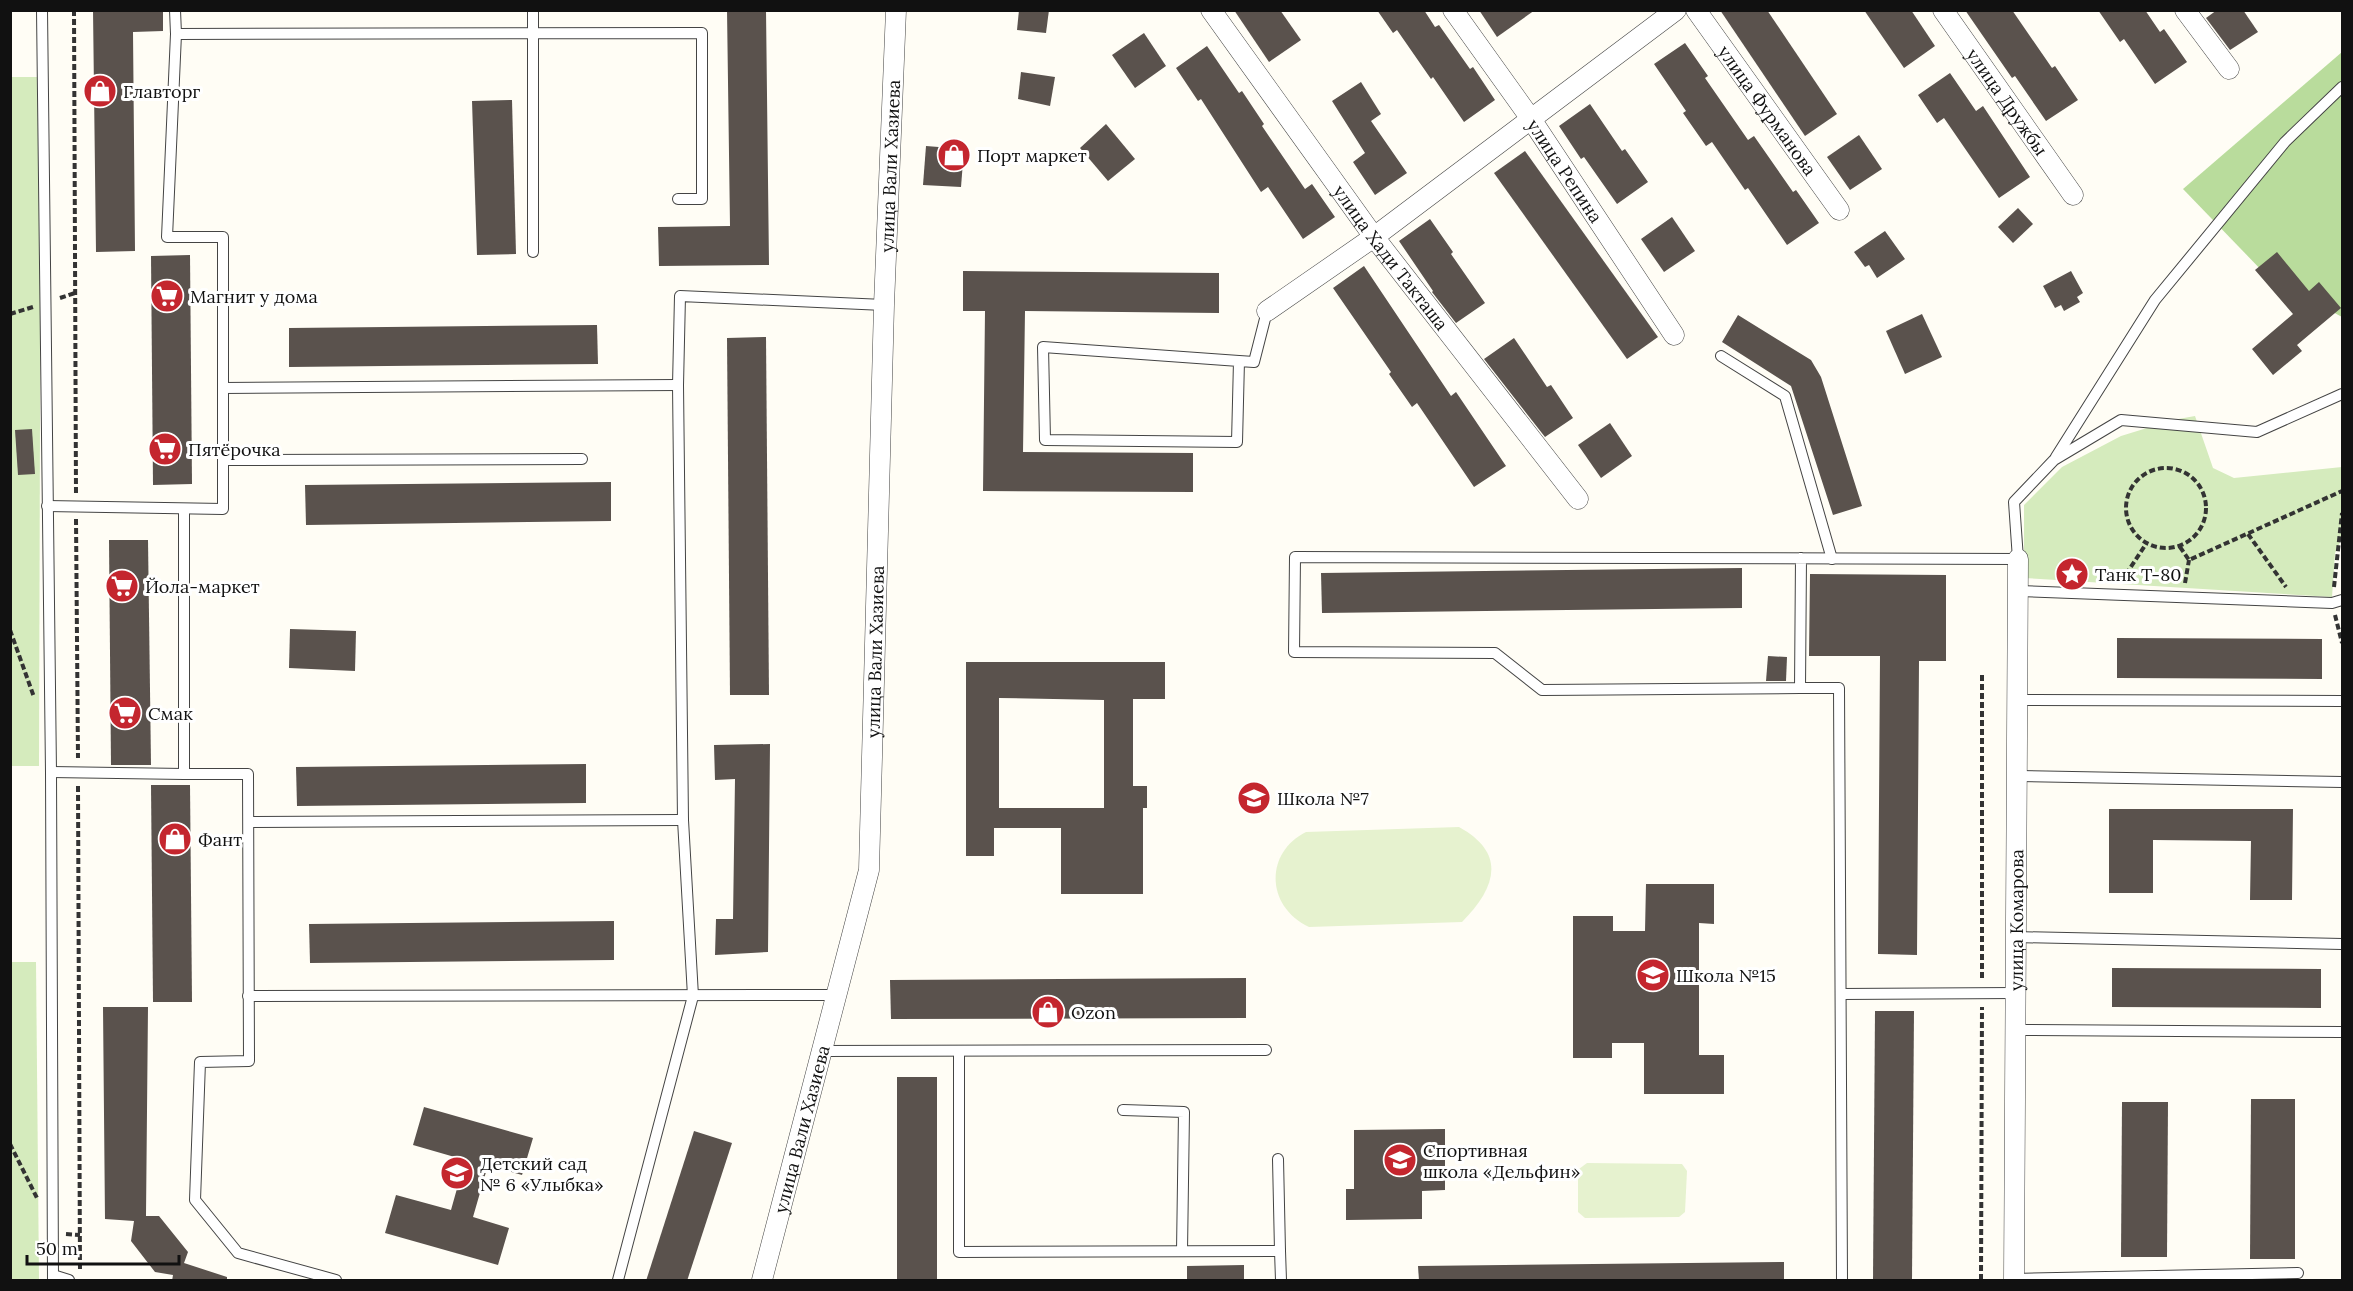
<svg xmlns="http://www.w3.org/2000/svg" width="2353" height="1291" font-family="Lora,serif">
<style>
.green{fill:#d5ebbd}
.forest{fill:#b9dc9c}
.pitch{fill:#e6f2cf}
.building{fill:#5a524d;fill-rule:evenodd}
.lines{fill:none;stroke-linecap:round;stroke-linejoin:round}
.lane-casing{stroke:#444;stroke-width:12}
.street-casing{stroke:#444;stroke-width:21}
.path{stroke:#333;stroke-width:4;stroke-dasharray:6 3;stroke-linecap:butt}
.lane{stroke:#fff;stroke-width:10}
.street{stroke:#fff;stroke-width:20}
.labels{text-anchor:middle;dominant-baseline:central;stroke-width:6;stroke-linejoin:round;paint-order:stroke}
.poi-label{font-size:18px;fill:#111;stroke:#fff;text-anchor:start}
.street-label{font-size:18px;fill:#111;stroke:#fff}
</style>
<rect width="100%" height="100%" fill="#fffdf5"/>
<g class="green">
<path d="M 10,77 L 41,77 L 39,766 L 11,766 Z"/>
<path d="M 2195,416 L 2213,468 L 2234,478 L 2342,467 L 2342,538 L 2335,553 L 2332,597 L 2024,578 L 2024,505 L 2062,467 L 2121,436 L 2173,420 Z"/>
<path d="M 11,962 L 36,962 L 39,1280 L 11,1280 Z"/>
</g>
<path class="forest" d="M 2342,52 L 2342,317 L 2267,276 L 2183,189 Z"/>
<g class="pitch">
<path d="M 1459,827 C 1508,854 1495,889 1462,922 L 1309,927 C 1266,907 1264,853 1306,832 Z"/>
<path d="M 1587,1163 L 1682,1164 L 1687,1171 L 1685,1212 L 1679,1217 L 1585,1218 L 1578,1212 L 1578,1173 L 1579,1169 Z"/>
</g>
<g class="building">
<path d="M 93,10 L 163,10 L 163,31 L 133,32 L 135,251 L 96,252 Z"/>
<path d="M 727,10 L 766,10 L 769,265 L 659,266 L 658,227 L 730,226 Z"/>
<path d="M 1019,10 L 1049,10 L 1046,33 L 1017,30 Z"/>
<path d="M 1234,10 L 1280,10 L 1301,40 L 1269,62 Z"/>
<path d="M 1377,10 L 1424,10 L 1435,27 L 1439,25 L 1470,69 L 1473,67 L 1495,100 L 1464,122 L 1433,77 L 1431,79 L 1397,30 L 1393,33 Z"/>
<path d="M 1479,10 L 1535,10 L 1497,37 Z"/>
<path d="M 1720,10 L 1767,10 L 1837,114 L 1805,136 Z"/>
<path d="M 1864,10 L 1911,10 L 1935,46 L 1904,68 Z"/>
<path d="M 1965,10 L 2012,10 L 2052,68 L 2055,66 L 2078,100 L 2046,121 L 2015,76 L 2012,78 Z"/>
<path d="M 2098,10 L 2145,10 L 2160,32 L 2164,29 L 2187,62 L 2155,84 L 2124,39 L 2120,42 Z"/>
<path d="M 2217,10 L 2243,10 L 2258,32 L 2230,50 L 2206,18 Z"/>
<path d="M 1144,33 L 1166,66 L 1135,88 L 1112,55 Z"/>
<path d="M 1685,43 L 1708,76 L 1705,78 L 1748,140 L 1754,136 L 1793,192 L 1796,190 L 1819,223 L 1787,245 L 1748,188 L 1745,190 L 1712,142 L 1706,146 L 1683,113 L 1686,111 L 1654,64 Z"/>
<path d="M 1207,46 L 1239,93 L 1242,91 L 1264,124 L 1262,126 L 1305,189 L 1312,184 L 1335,217 L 1303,239 L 1268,187 L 1261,192 L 1201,99 L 1198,101 L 1176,68 Z"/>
<path d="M 1021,72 L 1055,77 L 1050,106 L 1018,99 Z"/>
<path d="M 1950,73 L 1976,111 L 1983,106 L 2030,177 L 1999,198 L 1944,118 L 1937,123 L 1918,95 Z"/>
<path d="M 1361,82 L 1381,114 L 1371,121 L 1407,173 L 1375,195 L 1353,162 L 1365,153 L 1332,101 Z"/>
<path d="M 512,100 L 516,254 L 477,255 L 472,101 Z"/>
<path d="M 1590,104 L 1622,151 L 1625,149 L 1648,182 L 1617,204 L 1584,157 L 1581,159 L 1559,126 Z"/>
<path d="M 1106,124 L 1135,159 L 1108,181 L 1080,148 Z"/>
<path d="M 1859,135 L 1882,169 L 1850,190 L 1827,157 Z"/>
<path d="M 926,146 L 964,149 L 961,187 L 923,185 Z"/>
<path d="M 1525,151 L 1658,337 L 1627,359 L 1494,173 Z"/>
<path d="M 2018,208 L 2033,224 L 2013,243 L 1998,227 Z"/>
<path d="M 1672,217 L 1695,251 L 1664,272 L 1641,239 Z"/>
<path d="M 1430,219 L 1453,252 L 1451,254 L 1485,303 L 1456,323 L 1432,292 L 1433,291 L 1399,241 Z"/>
<path d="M 1885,231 L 1905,259 L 1877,278 L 1869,265 L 1865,267 L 1854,252 Z"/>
<path d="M 2277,252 L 2309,291 L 2319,282 L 2341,308 L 2297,345 L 2302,351 L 2273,375 L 2252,349 L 2293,314 L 2255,270 Z"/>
<path d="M 190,255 L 192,484 L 153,485 L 151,256 Z"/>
<path d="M 1364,266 L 1451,396 L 1456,392 L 1506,466 L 1474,487 L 1417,403 L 1412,407 L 1389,374 L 1391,372 L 1333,288 Z"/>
<path d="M 963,271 L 1219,273 L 1219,313 L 1025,311 L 1023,452 L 1193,453 L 1193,492 L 983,491 L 985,311 L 963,311 Z"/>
<path d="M 2071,271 L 2083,293 L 2077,297 L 2080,302 L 2064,311 L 2061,305 L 2055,308 L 2043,286 Z"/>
<path d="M 1922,314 L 1942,357 L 1905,374 L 1886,331 Z"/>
<path d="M 1738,315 L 1811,360 L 1821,377 L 1862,506 L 1833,515 L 1791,386 L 1722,342 Z"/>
<path d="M 597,325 L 598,364 L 289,367 L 289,328 Z"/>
<path d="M 766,337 L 769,695 L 730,695 L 727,338 Z"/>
<path d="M 1514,338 L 1547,387 L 1551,385 L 1573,418 L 1545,437 L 1484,359 Z"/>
<path d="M 1610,423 L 1632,456 L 1601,478 L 1578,445 Z"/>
<path d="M 32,429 L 35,474 L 18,475 L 15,430 Z"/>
<path d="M 611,482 L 611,521 L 306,525 L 305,485 Z"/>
<path d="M 109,540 L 148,540 L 151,765 L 111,765 Z"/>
<path d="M 1742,568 L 1742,608 L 1322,613 L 1321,573 Z"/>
<path d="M 1810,574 L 1946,575 L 1946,661 L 1919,661 L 1917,955 L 1878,954 L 1880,656 L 1809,656 Z"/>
<path d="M 290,629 L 356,631 L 355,671 L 289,668 Z"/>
<path d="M 2117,638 L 2322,639 L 2322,679 L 2117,678 Z"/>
<path d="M 1768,656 L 1787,657 L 1786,681 L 1766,681 Z"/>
<path d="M 966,662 L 1165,662 L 1165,699 L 1133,699 L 1133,786 L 1147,786 L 1147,808 L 1143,808 L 1143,894 L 1061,894 L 1061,828 L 994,828 L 994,856 L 966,856 ZM 999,698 L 1104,700 L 1104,808 L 999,808 Z"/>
<path d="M 770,744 L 768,952 L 715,955 L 716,919 L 733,919 L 735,779 L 715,780 L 714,745 Z"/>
<path d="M 586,764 L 586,803 L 297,806 L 296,767 Z"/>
<path d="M 151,785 L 190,785 L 192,1002 L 153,1002 Z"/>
<path d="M 2109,809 L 2293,809 L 2292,900 L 2250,900 L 2251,841 L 2153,840 L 2153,893 L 2109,893 Z"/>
<path d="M 1646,884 L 1714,884 L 1714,924 L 1699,923 L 1699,1055 L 1724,1055 L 1724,1094 L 1644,1094 L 1644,1043 L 1612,1043 L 1612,1058 L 1573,1058 L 1573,916 L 1613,916 L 1613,931 L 1645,931 Z"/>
<path d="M 614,921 L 614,960 L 310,963 L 309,924 Z"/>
<path d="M 2112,968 L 2321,969 L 2321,1008 L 2112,1007 Z"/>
<path d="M 1246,978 L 1246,1018 L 891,1019 L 890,980 Z"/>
<path d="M 103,1007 L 148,1007 L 146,1216 L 159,1216 L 188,1252 L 184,1263 L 227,1277 L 227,1281 L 172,1281 L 173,1275 L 155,1272 L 131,1241 L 134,1221 L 105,1219 Z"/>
<path d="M 1875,1011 L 1914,1011 L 1912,1281 L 1873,1281 Z"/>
<rect x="897" y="1077" width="40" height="204"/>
<path d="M 2251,1099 L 2295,1099 L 2295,1259 L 2250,1259 Z"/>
<path d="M 2122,1102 L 2168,1102 L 2167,1257 L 2121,1257 Z"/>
<path d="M 424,1107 L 533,1138 L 522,1175 L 488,1165 L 473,1217 L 509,1228 L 498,1265 L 385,1233 L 396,1195 L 451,1210 L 465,1160 L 413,1145 Z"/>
<path d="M 1445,1129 L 1445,1190 L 1422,1191 L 1422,1219 L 1346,1220 L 1346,1189 L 1354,1189 L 1354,1130 Z"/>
<path d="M 694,1131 L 732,1143 L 687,1281 L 646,1281 Z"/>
<path d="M 1784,1262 L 1784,1281 L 1419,1281 L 1418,1266 Z"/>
<path d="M 1244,1265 L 1244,1281 L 1187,1281 L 1187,1266 Z"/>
</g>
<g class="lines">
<defs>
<g id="lane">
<path d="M 42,10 L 51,772 L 53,1280"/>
<path d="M 175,10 L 176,34 L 702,33 L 702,199 L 678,199"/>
<path d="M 533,10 L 533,252"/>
<path d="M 1721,356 L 1785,396 L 1832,559"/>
<path d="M 1239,361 L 1237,442 L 1045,440 L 1043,347 L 1239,361 L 1254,362 L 1267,311"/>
<path d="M 223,388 L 678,385"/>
<path d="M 2056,457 L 2155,300 L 2285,142 L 2342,87"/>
<path d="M 223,460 L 582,459"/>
<path d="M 47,506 L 223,509 L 223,237 L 167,237 L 176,34"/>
<path d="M 1801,558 L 1800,688 L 1542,690 L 1495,653 L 1294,652 L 1295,557 L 2018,559 L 2014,502 L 2054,460 L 2121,420 L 2257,432 L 2342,394"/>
<path d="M 2018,591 L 2332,603 L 2342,600"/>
<path d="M 1800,688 L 1839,688 L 1842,1280"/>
<path d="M 2018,700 L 2342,701"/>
<path d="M 51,772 L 184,774 L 184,509"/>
<path d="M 184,774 L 248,774 L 249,1061 L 200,1062 L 195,1200 L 238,1253 L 336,1280"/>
<path d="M 2017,776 L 2342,782"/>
<path d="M 249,822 L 683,820"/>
<path d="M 2016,937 L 2342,944"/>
<path d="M 1841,994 L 2015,993"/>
<path d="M 248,996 L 835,995"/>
<path d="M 2015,1030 L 2342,1032"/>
<path d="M 821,1051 L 1266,1050"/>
<path d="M 959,1051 L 959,1252 L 1280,1251 L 1281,1280"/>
<path d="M 1123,1110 L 1184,1112 L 1182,1251"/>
<path d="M 1278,1159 L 1280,1251"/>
<path d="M 53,1275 L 69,1280"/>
<path d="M 2014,1279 L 2298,1273"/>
<path d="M 618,1280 L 693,996 L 683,820 L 678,385 L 680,296 L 884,305"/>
</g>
<g id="street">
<path id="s1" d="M 1211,10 L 1374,237 L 1578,499"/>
<path id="s2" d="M 1453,10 L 1531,119 L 1674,335"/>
<path id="s3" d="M 1696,10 L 1839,210"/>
<path id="s4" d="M 1943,10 L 2073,195"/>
<path d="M 2185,10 L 2229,69"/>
<path d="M 1267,311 L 1374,237 L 1676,10"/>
<path id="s5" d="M 762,1280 L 869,870 L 884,305 L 896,10"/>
<path id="s6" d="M 2014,1280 L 2018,559"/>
</g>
</defs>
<use href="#lane" class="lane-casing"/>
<use href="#street" class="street-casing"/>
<g class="path">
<path d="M 74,10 L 76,494"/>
<path d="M 60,298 L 75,293"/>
<path d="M 10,314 L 33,307"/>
<circle cx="2166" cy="508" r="40"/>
<path d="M 76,519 L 78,758"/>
<path d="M 2248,534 L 2286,587"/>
<path d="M 2180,547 L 2189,560 L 2342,491"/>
<path d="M 2121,582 L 2146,544"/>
<path d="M 2185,583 L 2189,560"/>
<path d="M 2334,587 L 2342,513"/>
<path d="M 2335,615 L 2342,643"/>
<path d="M 10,630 L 34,697"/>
<path d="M 78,786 L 80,1271"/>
<path d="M 1982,978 L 1982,673"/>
<path d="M 10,1144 L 38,1200"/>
<path d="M 66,1234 L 80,1235"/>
<path d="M 1981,1280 L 1982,1007"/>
</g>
<use href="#lane" class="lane"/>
<use href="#street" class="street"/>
</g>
<defs>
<symbol id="shop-disc" viewBox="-11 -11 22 22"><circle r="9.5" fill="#c4262e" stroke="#fff"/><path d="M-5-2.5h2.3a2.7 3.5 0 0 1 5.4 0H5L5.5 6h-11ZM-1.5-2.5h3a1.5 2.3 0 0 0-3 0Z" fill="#fff"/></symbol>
<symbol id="supermarket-disc" viewBox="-11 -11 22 22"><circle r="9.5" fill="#c4262e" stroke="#fff"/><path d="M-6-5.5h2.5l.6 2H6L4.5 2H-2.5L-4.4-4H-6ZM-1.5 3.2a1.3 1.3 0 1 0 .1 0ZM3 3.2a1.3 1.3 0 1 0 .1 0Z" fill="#fff"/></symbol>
<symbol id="sight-disc" viewBox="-11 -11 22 22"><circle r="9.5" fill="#c4262e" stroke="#fff"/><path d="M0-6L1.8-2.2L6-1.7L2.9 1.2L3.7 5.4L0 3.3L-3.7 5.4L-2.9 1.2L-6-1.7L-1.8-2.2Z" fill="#fff"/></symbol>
<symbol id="school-disc" viewBox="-11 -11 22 22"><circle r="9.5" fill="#c4262e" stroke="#fff"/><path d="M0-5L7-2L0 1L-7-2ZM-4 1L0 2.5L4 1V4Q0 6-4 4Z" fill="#fff"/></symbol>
</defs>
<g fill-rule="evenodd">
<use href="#shop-disc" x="81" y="72" width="38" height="38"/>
<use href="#shop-disc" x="935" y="136" width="38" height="38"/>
<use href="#supermarket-disc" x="148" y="277" width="38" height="38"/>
<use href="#supermarket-disc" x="146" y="430" width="38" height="38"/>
<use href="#sight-disc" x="2053" y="555" width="38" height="38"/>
<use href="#supermarket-disc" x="103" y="567" width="38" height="38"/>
<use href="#supermarket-disc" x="106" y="694" width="38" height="38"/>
<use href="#school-disc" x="1235" y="779" width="38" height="38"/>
<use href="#shop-disc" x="156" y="820" width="38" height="38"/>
<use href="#school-disc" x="1634" y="956" width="38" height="38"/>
<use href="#shop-disc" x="1029" y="993" width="38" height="38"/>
<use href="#school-disc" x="1381" y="1141" width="38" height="38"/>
<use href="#school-disc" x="438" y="1154" width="38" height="38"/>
</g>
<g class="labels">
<g class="poi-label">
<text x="123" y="91">Главторг</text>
<text x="977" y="155">Порт маркет</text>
<text x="190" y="296">Магнит у дома</text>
<text x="188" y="449">Пятёрочка</text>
<text x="2095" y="574">Танк Т-80</text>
<text x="145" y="586">Йола-маркет</text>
<text x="148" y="713">Смак</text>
<text x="1277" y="798">Школа №7</text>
<text x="198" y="839">Фант</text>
<text x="1676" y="975">Школа №15</text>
<text x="1071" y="1012">Ozon</text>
<text x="1423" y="1150">Спортивная<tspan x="1423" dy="21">школа «Дельфин»</tspan></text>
<text x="480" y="1163">Детский сад<tspan x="480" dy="21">№ 6 «Улыбка»</tspan></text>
</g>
<g class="street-label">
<text stroke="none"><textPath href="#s4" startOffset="112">улица Дружбы</textPath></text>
<text stroke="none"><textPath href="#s3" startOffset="123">улица Фурманова</textPath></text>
<text stroke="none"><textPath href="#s5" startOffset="1128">улица Вали Хазиева</textPath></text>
<text stroke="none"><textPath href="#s2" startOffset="196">улица Репина</textPath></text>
<text stroke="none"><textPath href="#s1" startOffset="306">улица Хади Такташа</textPath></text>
<text stroke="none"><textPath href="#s5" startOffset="642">улица Вали Хазиева</textPath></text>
<text stroke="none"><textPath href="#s6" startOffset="360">улица Комарова</textPath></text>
<text stroke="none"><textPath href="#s5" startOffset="156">улица Вали Хазиева</textPath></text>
</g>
</g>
<rect width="2353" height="1291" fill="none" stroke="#111111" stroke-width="24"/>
<path d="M27 1255v9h152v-9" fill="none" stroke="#111111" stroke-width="3"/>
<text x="36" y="1255" font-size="18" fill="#111111" stroke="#ffffff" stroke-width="4.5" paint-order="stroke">50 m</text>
</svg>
